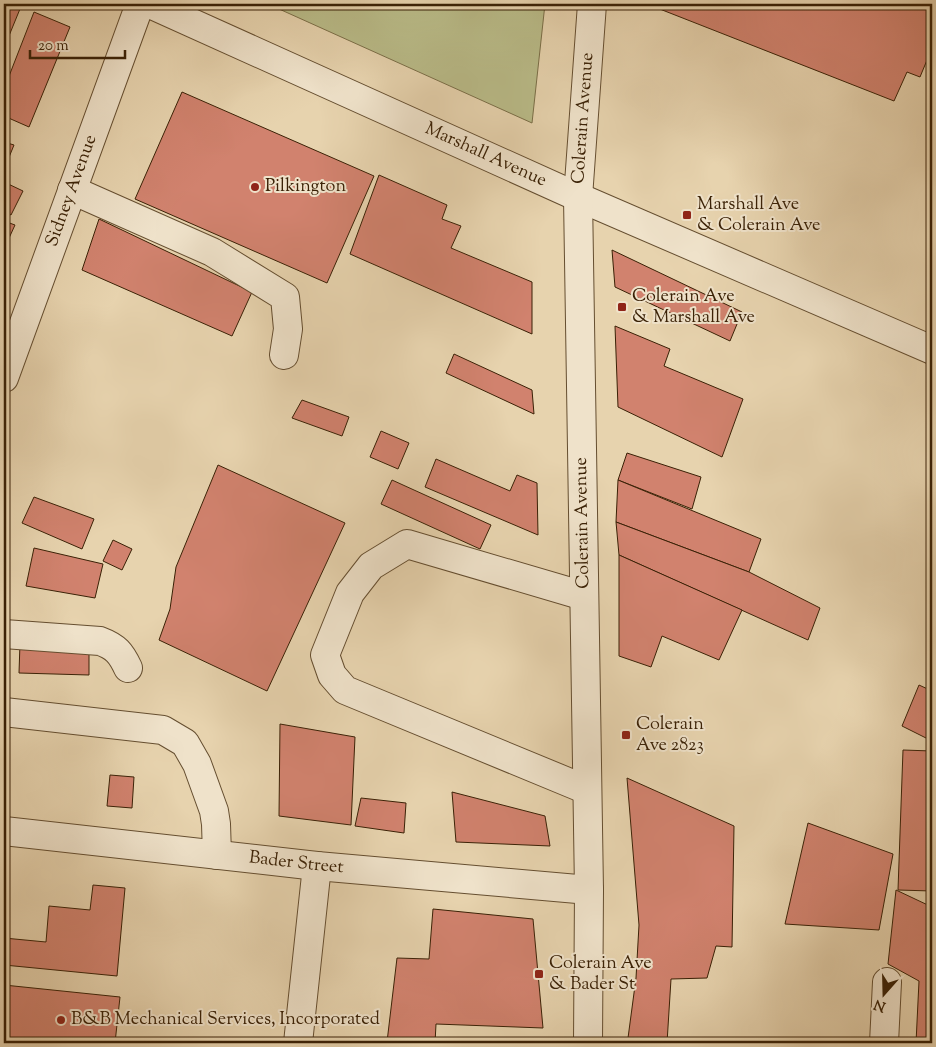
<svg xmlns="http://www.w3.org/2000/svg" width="936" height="1047" font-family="'Sorts Mill Goudy',serif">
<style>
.green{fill:#b9bb88;stroke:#7a6e47}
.building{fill:#d1826e;stroke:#3a2106}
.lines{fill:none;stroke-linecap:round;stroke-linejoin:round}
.minor-casing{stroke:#654e30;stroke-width:30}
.minor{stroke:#efe2ca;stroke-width:28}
.poi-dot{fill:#8f2418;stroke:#efe2ca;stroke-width:2}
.labels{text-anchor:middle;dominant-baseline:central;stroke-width:4;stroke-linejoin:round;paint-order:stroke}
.street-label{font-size:18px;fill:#3a2106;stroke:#efe2ca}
.poi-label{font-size:18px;fill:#3a2106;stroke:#efe2ca;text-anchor:start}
</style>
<rect width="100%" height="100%" fill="#e7d3ae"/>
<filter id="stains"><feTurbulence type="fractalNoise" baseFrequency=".004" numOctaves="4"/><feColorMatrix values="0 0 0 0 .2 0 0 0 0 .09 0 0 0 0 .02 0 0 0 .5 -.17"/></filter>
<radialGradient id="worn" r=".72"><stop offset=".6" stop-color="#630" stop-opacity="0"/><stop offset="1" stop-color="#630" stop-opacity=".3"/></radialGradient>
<path class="green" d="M 268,4 L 545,4 L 532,123 Z"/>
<g class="building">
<path d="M 4,4 L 22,4 L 4,48 Z"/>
<path d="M 647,4 L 930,4 L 932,5 L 932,48 L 920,77 L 907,72 L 894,101 Z"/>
<path d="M 34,12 L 70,27 L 29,127 L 4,116 L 4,89 Z"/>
<path d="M 182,92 L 374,176 L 327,283 L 135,199 Z"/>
<path d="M 4,142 L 14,145 L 5,167 L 4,167 Z"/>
<path d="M 379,175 L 447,205 L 442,219 L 461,226 L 451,248 L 532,282 L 532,334 L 350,254 Z"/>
<path d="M 4,182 L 23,191 L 11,215 L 4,211 Z"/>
<path d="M 99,219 L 252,292 L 232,336 L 82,270 Z"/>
<path d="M 4,221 L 15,225 L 4,249 Z"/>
<path d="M 612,250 L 742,312 L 730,341 L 615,287 Z"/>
<path d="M 615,326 L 670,349 L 664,366 L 743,399 L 722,457 L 618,407 Z"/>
<path d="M 454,354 L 532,390 L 534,414 L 446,373 Z"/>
<path d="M 302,400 L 349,417 L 342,436 L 292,418 Z"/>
<path d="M 381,431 L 409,443 L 398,469 L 370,457 Z"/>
<path d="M 627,453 L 701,477 L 692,509 L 618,480 Z"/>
<path d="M 436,459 L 510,491 L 517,475 L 537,483 L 538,535 L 425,487 Z"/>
<path d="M 218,465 L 345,523 L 267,691 L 159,640 L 170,609 L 176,567 Z"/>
<path d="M 392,480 L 491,525 L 480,549 L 381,504 Z"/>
<path d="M 618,480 L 761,539 L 749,572 L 616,522 Z"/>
<path d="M 34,497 L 94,519 L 82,549 L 22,523 Z"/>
<path d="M 616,522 L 749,572 L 820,608 L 808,640 L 619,555 Z"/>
<path d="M 113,540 L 132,549 L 122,570 L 103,561 Z"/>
<path d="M 34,548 L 103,564 L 95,598 L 26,586 Z"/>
<path d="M 619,555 L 742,610 L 719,660 L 662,636 L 651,667 L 619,656 Z"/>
<path d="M 20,643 L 89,649 L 89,675 L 19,673 Z"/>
<path d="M 919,685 L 932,691 L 932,741 L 902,726 Z"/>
<path d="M 280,724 L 355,737 L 351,825 L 279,816 Z"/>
<path d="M 903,750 L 932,751 L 932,891 L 898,890 Z"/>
<path d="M 110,775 L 134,777 L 132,808 L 107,806 Z"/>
<path d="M 627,778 L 734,826 L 732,947 L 716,946 L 707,978 L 671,979 L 667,1043 L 628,1038 L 636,978 L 639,925 Z"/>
<path d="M 452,792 L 545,816 L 550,846 L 456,842 Z"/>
<path d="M 361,798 L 406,803 L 404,833 L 355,826 Z"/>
<path d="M 808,823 L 893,854 L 879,930 L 785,924 Z"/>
<path d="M 93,885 L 125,888 L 117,976 L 4,965 L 4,938 L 46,942 L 49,906 L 90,910 Z"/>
<path d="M 896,890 L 932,907 L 932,1043 L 916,1043 L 919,981 L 888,964 Z"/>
<path d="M 433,909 L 533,919 L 543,1028 L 436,1024 L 435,1043 L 387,1042 L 397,958 L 429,959 Z"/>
<path d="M 4,985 L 120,997 L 115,1043 L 4,1043 Z"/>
<path d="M 741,1039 L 850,1042 L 850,1043 L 741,1043 Z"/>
</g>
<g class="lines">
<defs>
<g id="minor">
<path id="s1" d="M 150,4 L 578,197 L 932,350"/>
<path d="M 72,190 L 212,252 L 285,297 L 288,329 L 284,355"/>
<path id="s2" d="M 4,378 L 140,4"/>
<path d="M 584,596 L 407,544 L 371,566 L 350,593 L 325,655 L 332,675 L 345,690 L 587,790"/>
<path d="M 4,634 L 100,641 C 116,647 121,653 128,668"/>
<path d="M 4,712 L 163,730 L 185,743 L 197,764 L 214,811 L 216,824 L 217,855"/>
<path id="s3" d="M 4,831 L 317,866 L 589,890"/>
<path d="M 298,1043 L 317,866"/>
<path id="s4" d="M 588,1043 L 589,890 L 578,197 L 592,4"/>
<path d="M 884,1043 L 887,982"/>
</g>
</defs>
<use href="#minor" class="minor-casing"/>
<use href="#minor" class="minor"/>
</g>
<g class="poi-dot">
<circle cx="255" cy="187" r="5"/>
<rect x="682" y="210" width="10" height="10" rx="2.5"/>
<rect x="617" y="302" width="10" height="10" rx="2.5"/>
<rect x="621" y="730" width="10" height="10" rx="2.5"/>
<rect x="534" y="969" width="10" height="10" rx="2.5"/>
<circle cx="61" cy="1020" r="5"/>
</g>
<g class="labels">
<g class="street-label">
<text stroke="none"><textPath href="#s4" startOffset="925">Colerain Avenue</textPath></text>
<text stroke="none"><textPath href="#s1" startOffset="368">Marshall Avenue</textPath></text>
<text stroke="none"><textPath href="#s2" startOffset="199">Sidney Avenue</textPath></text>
<text transform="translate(583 523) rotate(-91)">Colerain Avenue</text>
<text stroke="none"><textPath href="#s3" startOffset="294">Bader Street</textPath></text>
</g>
<g class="poi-label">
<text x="265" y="187">Pilkington</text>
<text x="697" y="205">Marshall Ave<tspan x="697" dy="21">&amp; Colerain Ave</tspan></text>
<text x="632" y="297">Colerain Ave<tspan x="632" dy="21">&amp; Marshall Ave</tspan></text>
<text x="636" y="725">Colerain<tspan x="636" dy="21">Ave 2823</tspan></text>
<text x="549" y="964">Colerain Ave<tspan x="549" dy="21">&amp; Bader St</tspan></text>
<text x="71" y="1020">B&amp;B Mechanical Services, Incorporated</text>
</g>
</g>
<rect width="936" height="1047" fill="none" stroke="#e7d3ae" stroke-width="20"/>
<rect x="5" y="5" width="926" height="1037" fill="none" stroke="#3a2106" stroke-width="2.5"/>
<rect x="10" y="10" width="916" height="1027" fill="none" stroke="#3a2106"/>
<g transform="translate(884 994) rotate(200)" stroke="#efe2ca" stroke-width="4" paint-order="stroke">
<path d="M0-4L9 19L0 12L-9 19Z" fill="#3a2106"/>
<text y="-8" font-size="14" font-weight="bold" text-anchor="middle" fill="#3a2106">N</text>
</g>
<path d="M30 50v8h95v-8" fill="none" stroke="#3a2106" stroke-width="2.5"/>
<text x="38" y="50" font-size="15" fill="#3a2106" stroke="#efe2ca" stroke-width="4" paint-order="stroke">20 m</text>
<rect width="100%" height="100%" filter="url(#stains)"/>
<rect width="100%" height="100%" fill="url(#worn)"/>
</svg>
